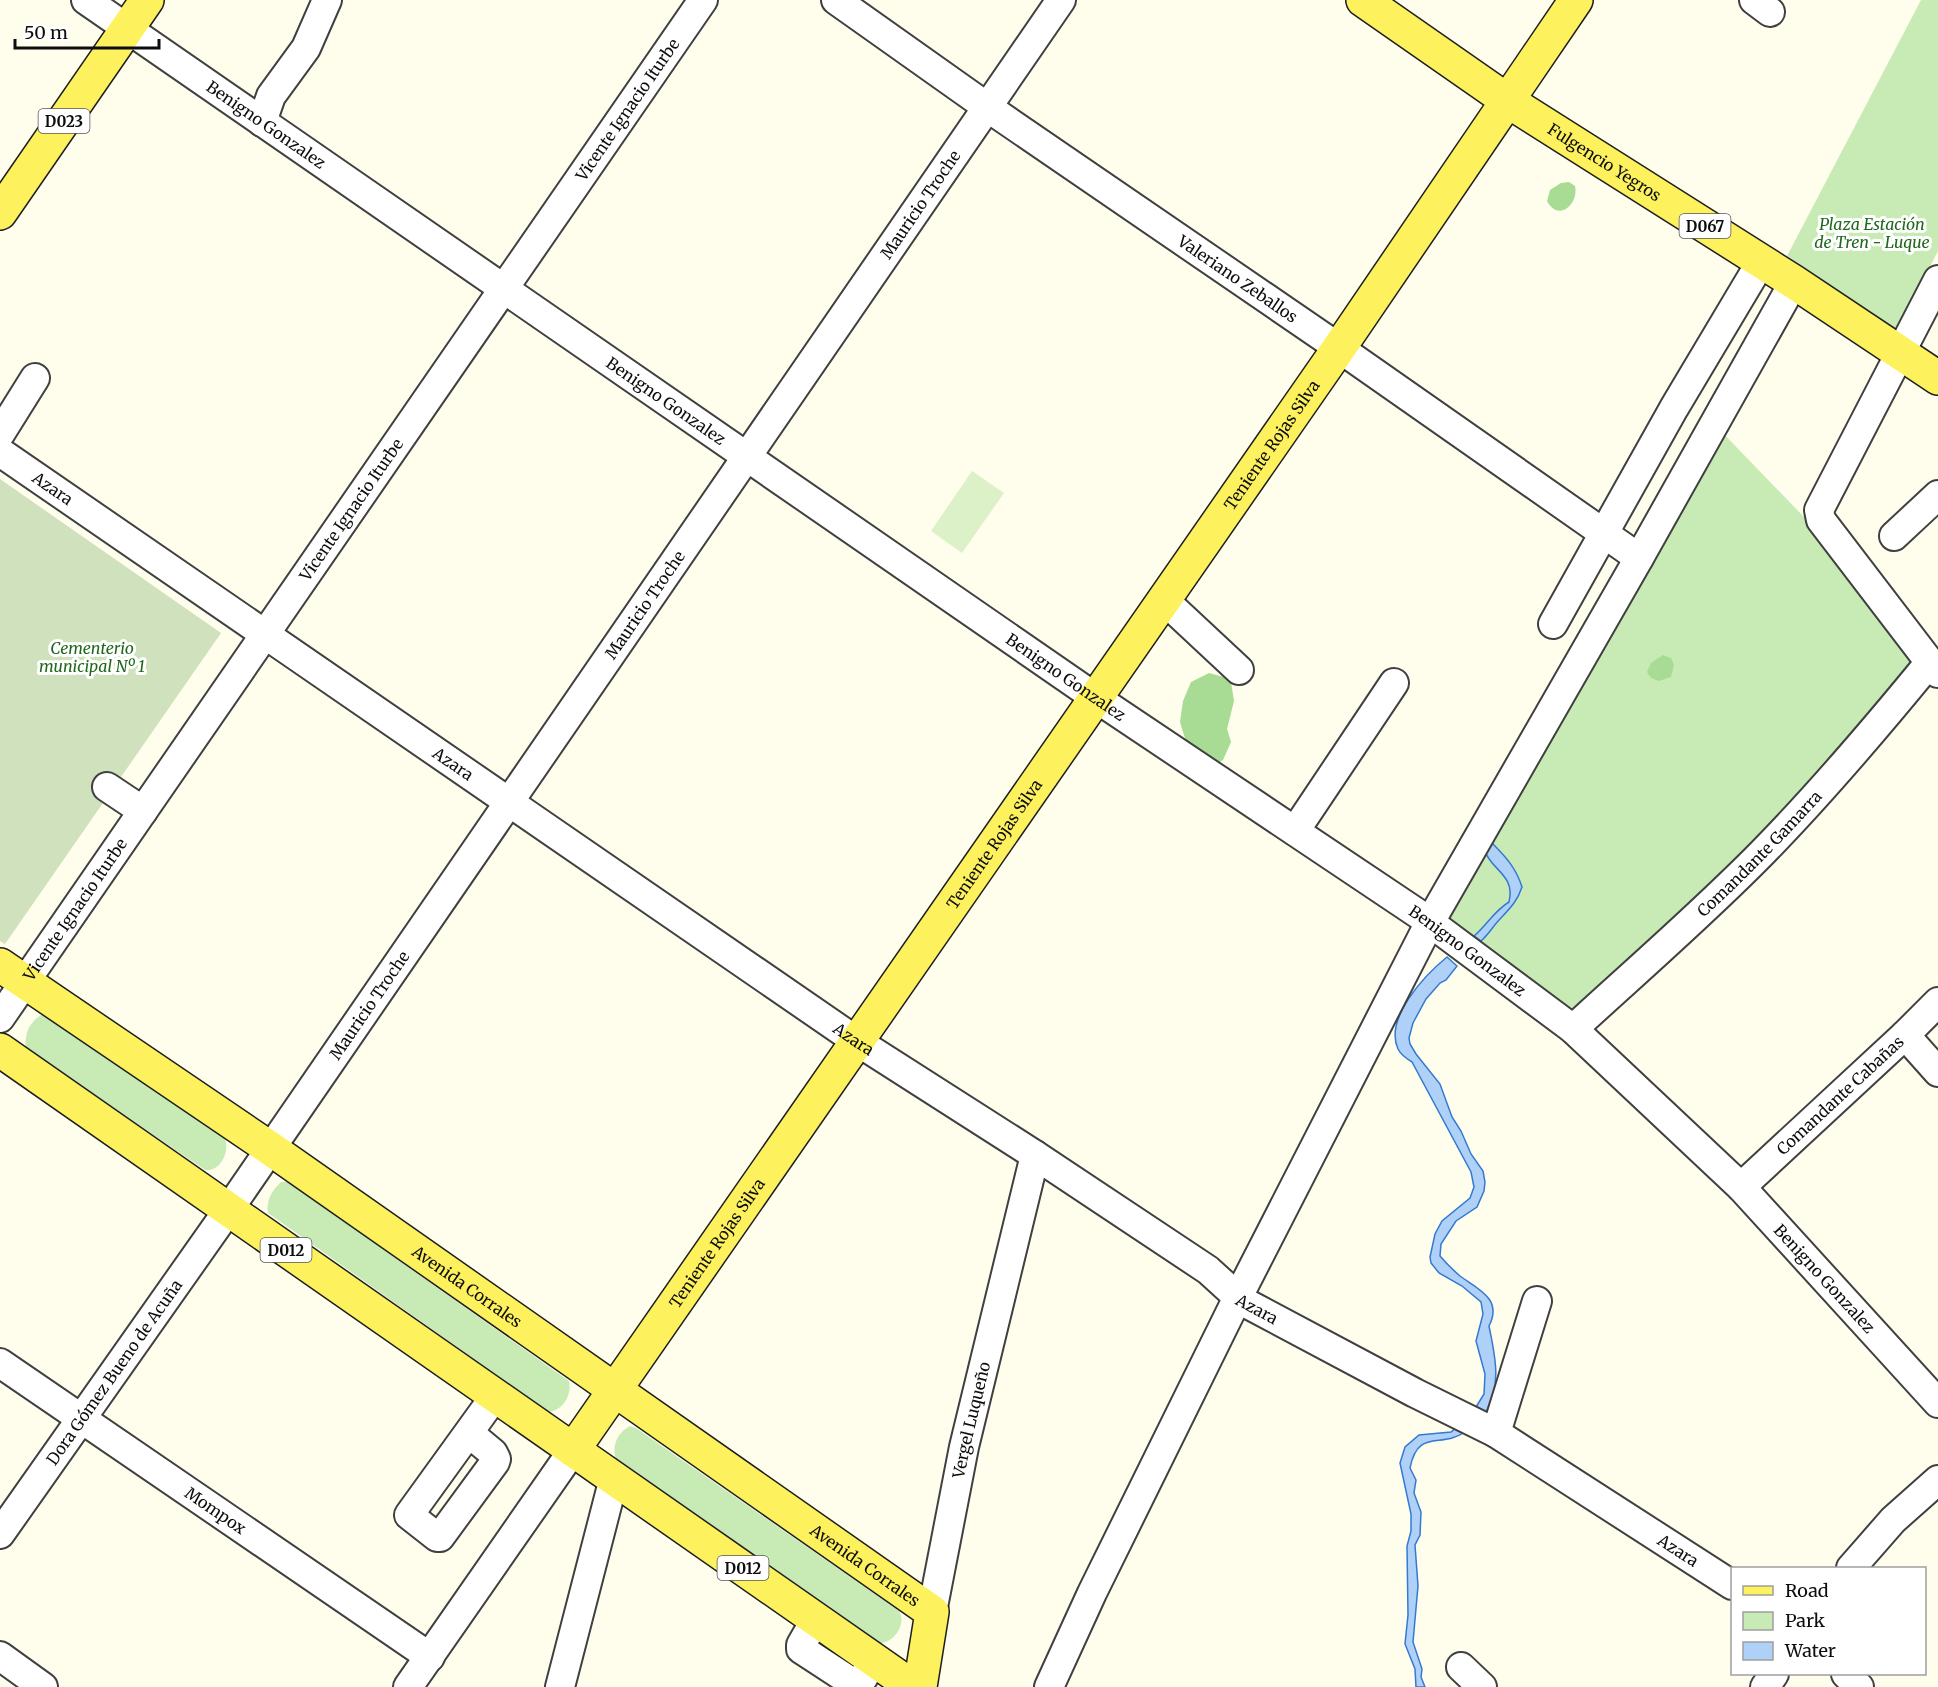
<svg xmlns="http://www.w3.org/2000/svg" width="1938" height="1687" font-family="Merriweather,serif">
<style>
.green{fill:#c8ebb5}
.forest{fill:#a8dc94}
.cemetery{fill:#d0e1bd}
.pitch{fill:#dcf1c7}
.water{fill:#afd1f8;stroke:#3479d2;stroke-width:1.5}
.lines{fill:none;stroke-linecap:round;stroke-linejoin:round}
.minor-casing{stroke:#404040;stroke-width:32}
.major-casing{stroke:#1e1e1e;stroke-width:36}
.minor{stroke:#fff;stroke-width:28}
.major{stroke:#fdf15e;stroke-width:33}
.labels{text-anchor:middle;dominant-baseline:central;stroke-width:6;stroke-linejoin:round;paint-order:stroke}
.shield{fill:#fff;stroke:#565656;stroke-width:1.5}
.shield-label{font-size:15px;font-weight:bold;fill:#0d0d0d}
.street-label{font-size:16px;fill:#0d0d0d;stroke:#fff}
.park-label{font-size:16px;font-style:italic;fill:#1e671b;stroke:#fff}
</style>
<rect width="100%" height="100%" fill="#fffeec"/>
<g class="green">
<path d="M 1921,0 L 1938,0 L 1938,251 L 1900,325 L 1893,330 L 1794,265 L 1796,262 L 1787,256 Z"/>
<path d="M 1718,428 L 1805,518 L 1909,658 L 1910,666 L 1790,812 L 1579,1007 L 1567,1008 L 1446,920 Z"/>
<path d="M 41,1015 L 46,1015 L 225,1139 C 230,1152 220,1172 205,1170 L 26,1048 C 24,1034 29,1023 41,1015 Z"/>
<path d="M 281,1182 L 288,1182 L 569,1381 C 572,1394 564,1410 549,1412 L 268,1213 C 266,1201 271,1191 281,1182 Z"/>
<path d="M 630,1426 L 636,1428 L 899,1611 C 907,1624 894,1643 880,1643 L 616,1459 C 611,1446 618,1432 630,1426 Z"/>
</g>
<g class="forest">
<path d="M 1569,182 L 1575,186 C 1579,203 1559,223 1547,201 L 1550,190 L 1561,183 Z"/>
<path d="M 1663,655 L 1671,658 L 1674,665 L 1671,677 L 1659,681 L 1651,678 L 1647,672 L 1651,663 Z"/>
<path d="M 1209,673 L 1224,677 L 1231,682 L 1234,701 L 1227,729 L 1231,742 L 1223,760 L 1218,763 L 1188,748 L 1180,722 L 1183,701 L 1191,682 Z"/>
</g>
<path class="cemetery" d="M 0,479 L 221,633 L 5,944 L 0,941 Z"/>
<path class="pitch" d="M 972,471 L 1004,493 L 962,553 L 931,531 Z"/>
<g class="water">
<path d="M 1492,843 C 1506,857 1516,868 1522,887 C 1517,902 1510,908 1500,919 C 1493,926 1489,934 1481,941 L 1474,936 C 1487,925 1494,911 1509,902 C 1516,875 1490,869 1485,851 Z"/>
<path d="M 1447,957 L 1457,966 L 1446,980 L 1440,983 L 1426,999 L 1413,1023 L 1409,1038 L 1410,1044 L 1416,1054 L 1440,1084 L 1452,1117 L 1461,1131 L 1471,1154 L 1483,1171 L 1485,1182 L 1484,1191 L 1477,1207 L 1456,1221 L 1441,1244 L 1440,1256 C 1446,1263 1453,1270 1460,1276 C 1478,1289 1503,1299 1489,1326 C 1495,1356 1502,1384 1486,1412 L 1476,1407 L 1484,1394 L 1485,1374 L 1476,1341 L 1483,1314 L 1481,1302 L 1462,1286 L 1439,1273 L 1431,1263 L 1430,1257 L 1435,1234 L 1442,1221 L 1470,1198 L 1474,1187 L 1471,1172 L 1412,1062 C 1407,1059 1401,1055 1398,1049 C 1384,1018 1425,975 1447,957 Z"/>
<path d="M 1457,1427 L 1465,1432 C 1440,1449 1418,1428 1410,1468 L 1416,1480 L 1414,1493 L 1421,1512 L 1420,1535 L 1415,1545 L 1418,1586 L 1413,1642 L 1422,1669 L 1421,1677 L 1425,1687 L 1416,1687 L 1415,1669 L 1405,1644 L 1408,1615 L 1407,1546 L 1411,1531 L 1411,1514 L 1400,1463 L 1405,1447 L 1419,1435 L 1451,1432 Z"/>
</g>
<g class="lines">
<defs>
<g id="minor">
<path id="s1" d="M 86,0 L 1096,698 L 1420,915 L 1573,1029 L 1741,1187 L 1938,1403"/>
<path id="s2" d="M 836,0 L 987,107 L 1339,348 L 1639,558"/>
<path d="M 1754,0 L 1770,12"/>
<path d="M 262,122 L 271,96 L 306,48 L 327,0"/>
<path d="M 1938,280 L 1819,510 L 1821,520 L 1938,673"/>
<path d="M 0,434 L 35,378"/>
<path id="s3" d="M 0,452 L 855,1040 L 1035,1155 L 1208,1270 L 1242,1301 L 1415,1393 L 1496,1433 L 1732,1585"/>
<path d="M 1894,536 L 1938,495"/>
<path d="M 1164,600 L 1239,670"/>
<path d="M 1553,624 L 1674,408 L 1761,262"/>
<path d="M 107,787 L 143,811"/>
<path d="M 1295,831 L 1394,683"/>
<path id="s4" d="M 0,1018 L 703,0"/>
<path id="s5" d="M 1573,1029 C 1636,971 1701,915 1761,854 C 1821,793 1876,728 1930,662"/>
<path d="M 1905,1035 L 1938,1072"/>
<path id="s6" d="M 1741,1187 L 1905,1035 L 1938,1002"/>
<path id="s7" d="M 0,1363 L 430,1657"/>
<path d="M 469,1433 L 493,1453 L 496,1459 L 495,1462 L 440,1537 L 437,1537 L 409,1515 L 495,1396"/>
<path d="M 1496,1433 L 1537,1301"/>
<path id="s8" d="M 0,1534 L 229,1209 L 1061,0"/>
<path d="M 1851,1568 L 1893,1520 L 1938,1480"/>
<path id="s9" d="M 932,1612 L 964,1447 L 1035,1155"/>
<path d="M 816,1619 L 801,1645 L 801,1649 L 856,1685 L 860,1683 L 874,1660"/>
<path d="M 0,1656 L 43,1687"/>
<path d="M 1461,1667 L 1482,1687"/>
<path d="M 1846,1674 L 1859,1687"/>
<path d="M 408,1687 L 573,1450"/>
<path d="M 560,1687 L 614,1478"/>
<path d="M 1049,1687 L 1092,1593 L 1238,1297 L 1430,922 L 1639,558 L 1794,282"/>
<path d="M 1765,1687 L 1774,1674"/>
</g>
<g id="major">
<path id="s10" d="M 1363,0 L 1508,101 L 1794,282 L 1938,378"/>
<path d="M 0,213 L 147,0"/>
<path id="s11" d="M 0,965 L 271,1149 L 932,1612 L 920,1687"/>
<path d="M 0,1050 L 913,1687"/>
<path id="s12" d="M 573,1450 L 1339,348 L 1576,0"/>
</g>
</defs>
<use href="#minor" class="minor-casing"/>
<use href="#major" class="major-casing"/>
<use href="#minor" class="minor"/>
<use href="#major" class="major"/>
</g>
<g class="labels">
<g class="shield">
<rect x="38.5" y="109" width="51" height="24" rx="4.5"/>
<rect x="1679.5" y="214" width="51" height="24" rx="4.5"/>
<rect x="260.5" y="1238" width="51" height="24" rx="4.5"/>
<rect x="717.5" y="1556" width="51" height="24" rx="4.5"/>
</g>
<g class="shield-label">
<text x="64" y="121">D023</text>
<text x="1705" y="226">D067</text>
<text x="286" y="1250">D012</text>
<text x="743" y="1568">D012</text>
</g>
<g class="street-label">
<text stroke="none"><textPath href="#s4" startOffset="1104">Vicente Ignacio Iturbe</textPath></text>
<text stroke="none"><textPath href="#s1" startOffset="219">Benigno Gonzalez</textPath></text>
<text stroke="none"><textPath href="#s10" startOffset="291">Fulgencio Yegros</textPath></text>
<text stroke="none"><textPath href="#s8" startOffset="1617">Mauricio Troche</textPath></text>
<text stroke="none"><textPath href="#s2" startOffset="489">Valeriano Zeballos</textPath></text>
<text stroke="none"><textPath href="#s1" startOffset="705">Benigno Gonzalez</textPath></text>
<text stroke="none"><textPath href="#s12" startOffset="1224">Teniente Rojas Silva</textPath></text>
<text stroke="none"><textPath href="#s3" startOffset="64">Azara</textPath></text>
<text stroke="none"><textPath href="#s4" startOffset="618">Vicente Ignacio Iturbe</textPath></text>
<text stroke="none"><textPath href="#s8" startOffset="1131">Mauricio Troche</textPath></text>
<text stroke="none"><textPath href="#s1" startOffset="1191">Benigno Gonzalez</textPath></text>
<text stroke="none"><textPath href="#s3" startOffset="550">Azara</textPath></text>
<text stroke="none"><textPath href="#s12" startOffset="738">Teniente Rojas Silva</textPath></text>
<text stroke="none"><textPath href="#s5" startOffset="256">Comandante Gamarra</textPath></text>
<text stroke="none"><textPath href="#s4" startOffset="132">Vicente Ignacio Iturbe</textPath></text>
<text stroke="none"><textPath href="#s1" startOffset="1677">Benigno Gonzalez</textPath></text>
<text stroke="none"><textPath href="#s8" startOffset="645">Mauricio Troche</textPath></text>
<text stroke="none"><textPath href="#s3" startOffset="1036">Azara</textPath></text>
<text stroke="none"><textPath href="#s6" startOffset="135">Comandante Cabañas</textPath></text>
<text stroke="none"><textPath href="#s12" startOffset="252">Teniente Rojas Silva</textPath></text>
<text stroke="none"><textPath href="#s1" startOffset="2163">Benigno Gonzalez</textPath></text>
<text stroke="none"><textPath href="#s11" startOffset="567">Avenida Corrales</textPath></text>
<text stroke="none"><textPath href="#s3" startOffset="1522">Azara</textPath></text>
<text stroke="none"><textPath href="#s8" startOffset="198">Dora Gómez Bueno de Acuña</textPath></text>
<text stroke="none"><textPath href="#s9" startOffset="196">Vergel Luqueño</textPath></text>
<text stroke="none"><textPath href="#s7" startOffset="261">Mompox</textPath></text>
<text stroke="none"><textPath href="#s3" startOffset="2008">Azara</textPath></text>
<text stroke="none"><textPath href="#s11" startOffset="1053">Avenida Corrales</textPath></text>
</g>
<g class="park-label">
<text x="1872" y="224">Plaza Estación<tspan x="1872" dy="18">de Tren - Luque</tspan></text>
<text x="92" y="648">Cementerio<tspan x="92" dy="18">municipal Nº 1</tspan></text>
</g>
</g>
<rect x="1731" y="1567" width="195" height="108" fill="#ffffff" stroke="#9e9e9e" stroke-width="1.5"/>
<rect x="1743" y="1586" width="30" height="9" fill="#fdf15e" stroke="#9e9e9e" stroke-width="1.5"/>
<text x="1785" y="1597" font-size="18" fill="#0d0d0d">Road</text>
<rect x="1743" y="1612" width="30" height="18" fill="#c8ebb5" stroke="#9e9e9e" stroke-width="1.5"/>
<text x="1785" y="1627" font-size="18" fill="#0d0d0d">Park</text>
<rect x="1743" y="1642" width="30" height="18" fill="#afd1f8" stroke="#9e9e9e" stroke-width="1.5"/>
<text x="1785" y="1657" font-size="18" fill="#0d0d0d">Water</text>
<path d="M15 39v9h144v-9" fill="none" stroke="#0d0d0d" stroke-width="3"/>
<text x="24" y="39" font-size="18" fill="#0d0d0d" stroke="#ffffff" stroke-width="4.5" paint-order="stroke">50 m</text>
</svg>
